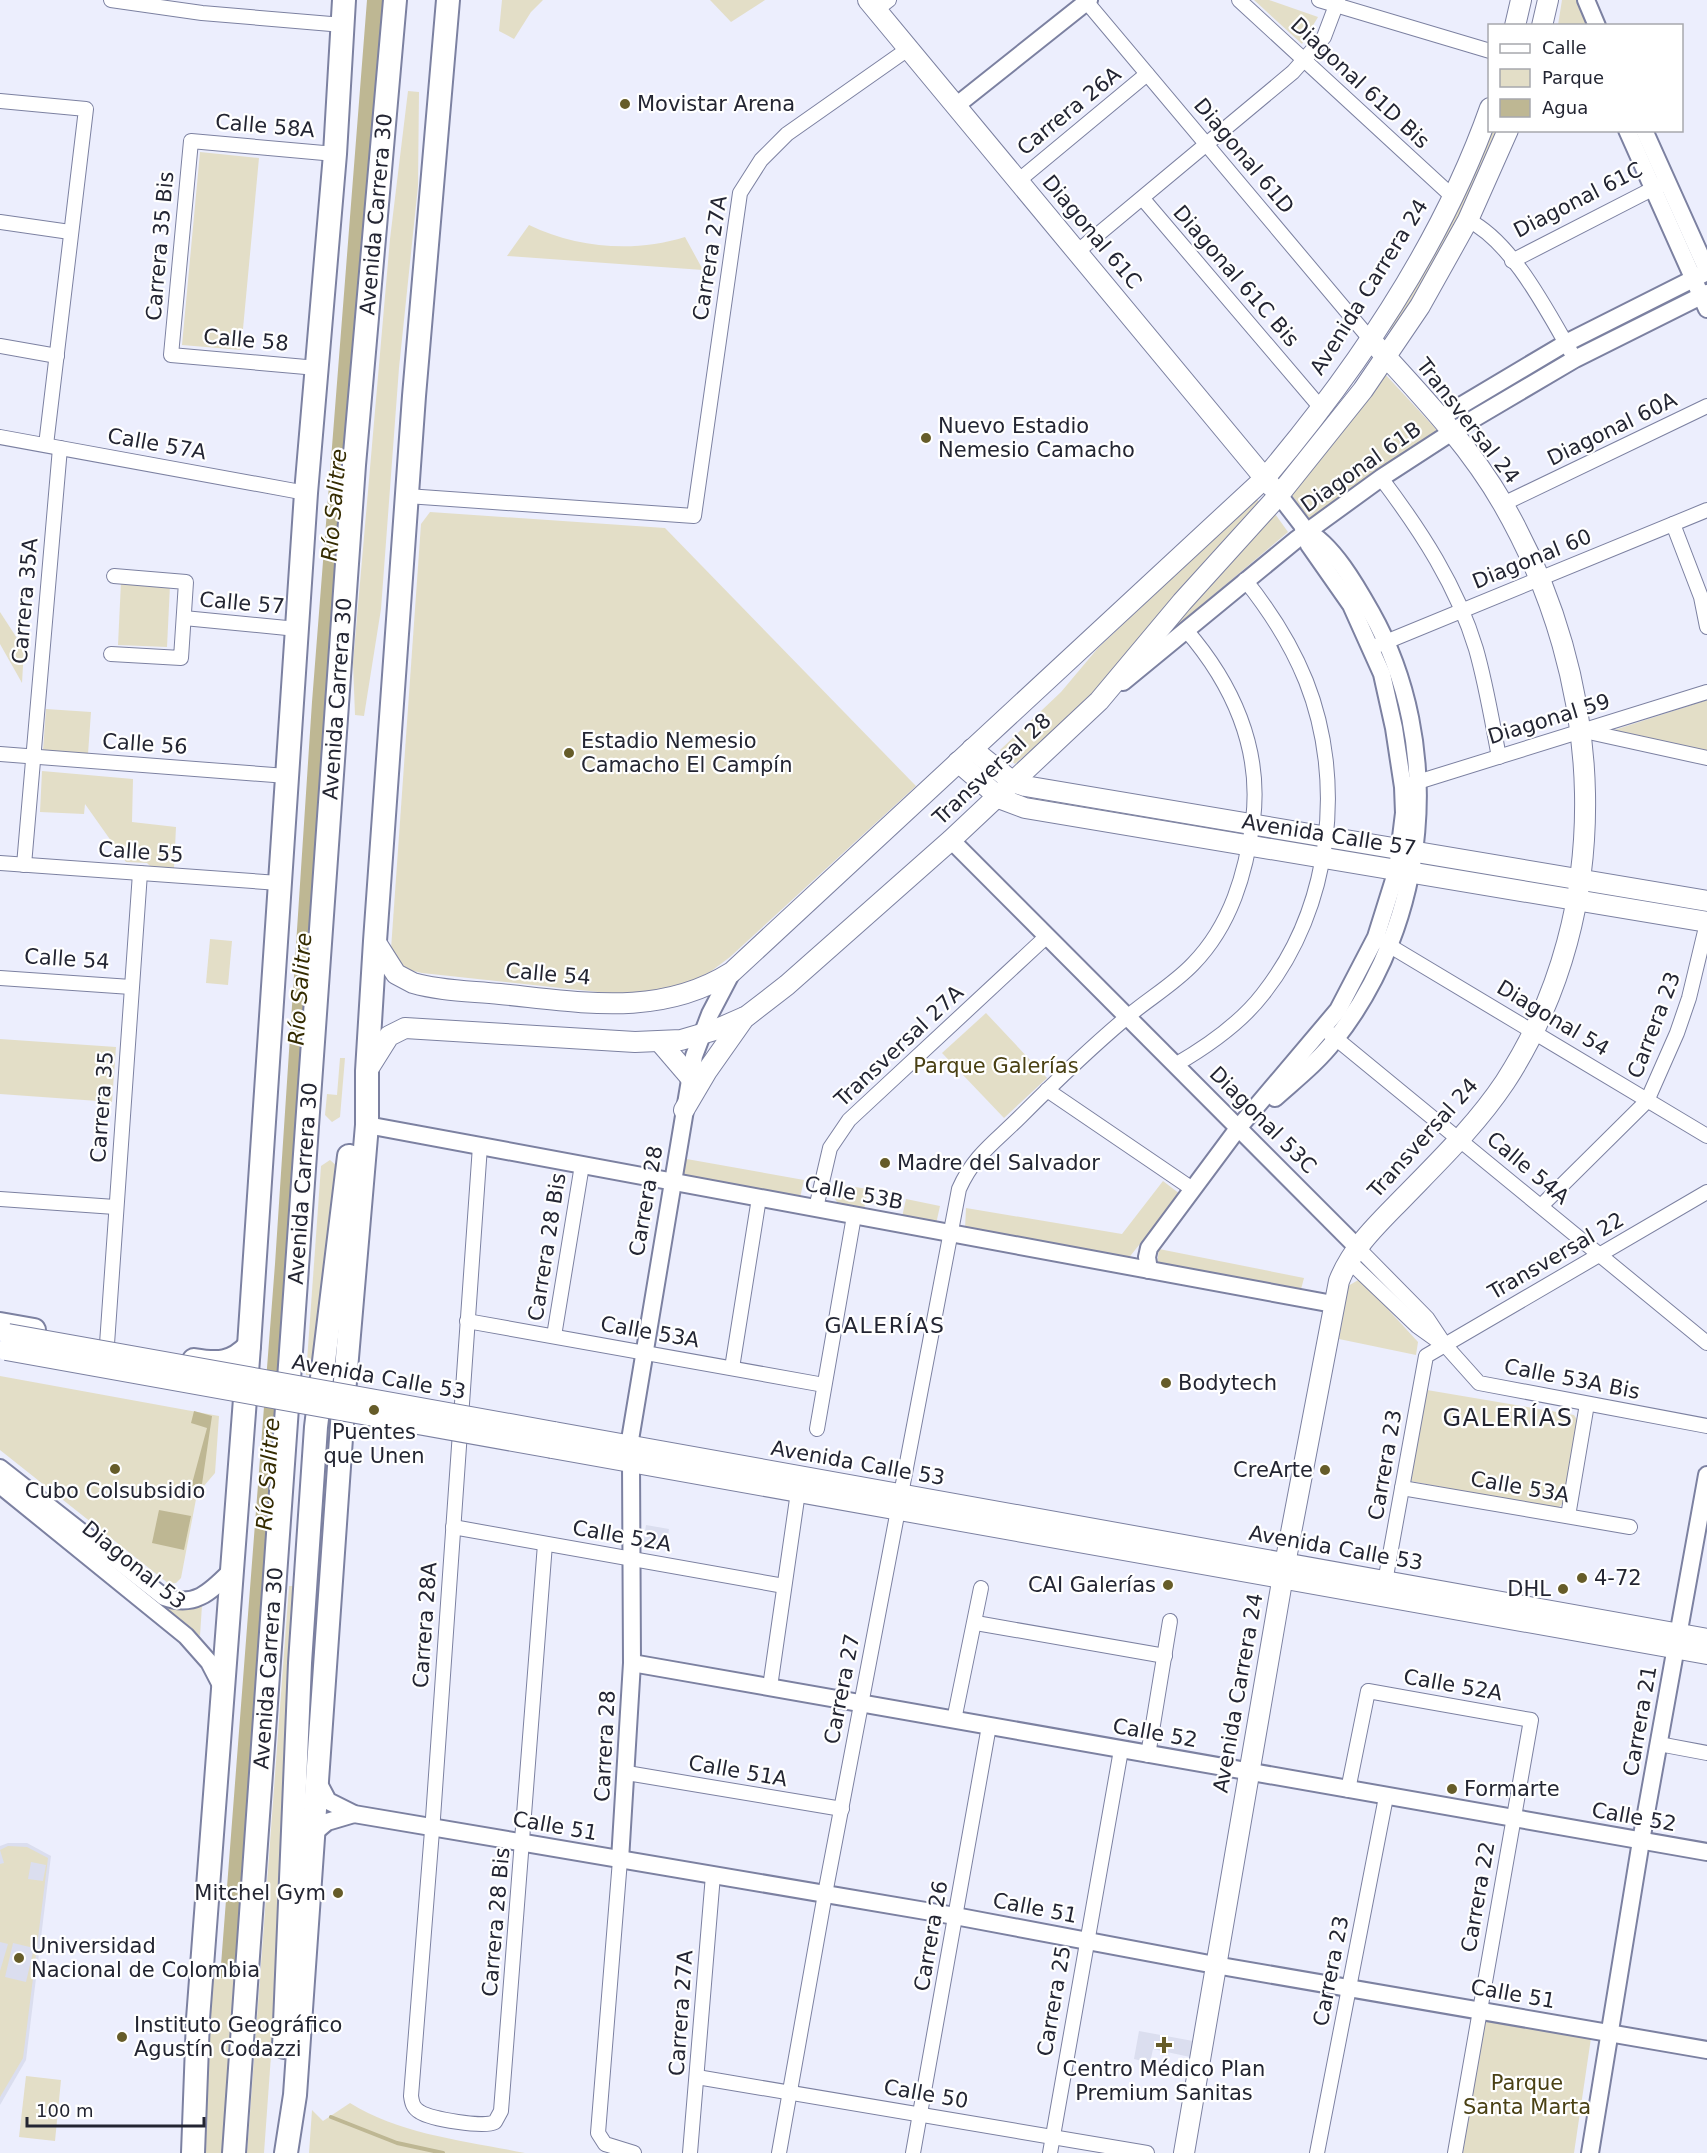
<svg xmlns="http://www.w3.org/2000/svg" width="1707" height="2153" font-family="'DejaVu Sans',sans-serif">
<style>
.built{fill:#dbdeef}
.green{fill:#e3dec7;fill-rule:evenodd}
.water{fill:#beb793}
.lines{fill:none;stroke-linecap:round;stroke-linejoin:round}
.stream{stroke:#beb793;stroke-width:4}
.minor-casing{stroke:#7c81a1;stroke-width:16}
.tertiary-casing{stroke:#7c81a1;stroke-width:20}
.secondary-casing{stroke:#7c81a1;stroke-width:22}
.trunk-casing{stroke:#7c81a1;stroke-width:26}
.minor{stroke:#fff;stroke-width:14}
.tertiary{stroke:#fff;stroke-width:16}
.secondary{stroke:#fff;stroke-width:20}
.trunk{stroke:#fff;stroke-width:22}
.secondary-bridge-casing{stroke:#7c81a1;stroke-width:22;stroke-linecap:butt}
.secondary-bridge{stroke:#fff;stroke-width:20}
.poi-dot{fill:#665c29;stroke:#fff;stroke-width:2}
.labels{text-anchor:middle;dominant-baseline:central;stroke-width:4.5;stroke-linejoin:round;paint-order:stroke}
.street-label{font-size:21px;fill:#232532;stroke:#fff}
.poi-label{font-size:21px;fill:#232532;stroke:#fff;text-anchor:start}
.park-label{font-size:21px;fill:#4a4114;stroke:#fff}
.water-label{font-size:22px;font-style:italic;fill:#342b00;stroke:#fff}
.neighbourhood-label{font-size:22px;letter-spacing:1.5px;fill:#232532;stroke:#fff}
.quarter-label{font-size:24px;letter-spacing:1.5px;fill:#232532;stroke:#fff}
</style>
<rect width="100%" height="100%" fill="#eceefd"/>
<g class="built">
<path d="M 646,1525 L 669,1529 L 666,1548 L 643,1545 Z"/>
<path d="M 8,1843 L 27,1843 L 51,1856 L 26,2060 L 0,2105 L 0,1846 Z"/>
<path d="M 1139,2031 L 1193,2041 L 1190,2057 L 1153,2049 L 1150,2063 L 1134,2059 Z"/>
</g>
<g class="green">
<path d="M 502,0 L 543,0 L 531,12 L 514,39 L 499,31 Z"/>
<path d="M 710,0 L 765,0 L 731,22 Z"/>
<path d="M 1254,0 L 1269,0 L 1318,17 L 1302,44 Z"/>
<path d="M 1562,0 L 1576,0 L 1588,25 L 1558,25 Z"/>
<path d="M 408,91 L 419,92 L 418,186 L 399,368 L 381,609 L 364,716 L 355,715 L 353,663 L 390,239 Z"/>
<path d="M 1490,130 L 1501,131 L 1432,270 L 1393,332 L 1387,327 Z"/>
<path d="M 200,152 L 259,158 L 241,350 L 182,345 Z"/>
<path d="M 529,225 C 577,248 634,253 685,237 L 703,270 L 507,256 Z"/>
<path d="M 1681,291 L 1685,292 L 1683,297 L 1582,346 L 1580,345 Z"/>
<path d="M 1384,373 L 1436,429 L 1435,435 L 1314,518 L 1309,518 L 1291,494 Z"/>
<path d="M 1256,498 L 1261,504 L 1124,663 L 1078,709 L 1015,764 L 1000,750 L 1061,692 L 1098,648 Z"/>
<path d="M 1273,511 L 1288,532 L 1164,637 Z"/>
<path d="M 430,512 L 665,528 L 916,786 L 730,957 L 710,972 L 681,986 L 626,995 L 422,973 L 397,967 L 391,949 L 421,524 Z"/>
<path d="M 121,582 L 170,585 L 167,647 L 118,645 Z"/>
<path d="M 0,612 L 24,649 L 22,683 L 0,644 Z"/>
<path d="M 1707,700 L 1707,752 L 1608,732 Z"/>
<path d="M 46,709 L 91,712 L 88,754 L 43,750 Z"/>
<path d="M 42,771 L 133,779 L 132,822 L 176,827 L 174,868 L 151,867 L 147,863 L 126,862 L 85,804 L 84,814 L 40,812 Z"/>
<path d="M 1029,795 L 1236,829 L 1235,834 L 1028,800 Z"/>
<path d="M 210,939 L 232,941 L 228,985 L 206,983 Z"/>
<path d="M 986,1013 L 1047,1078 L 1004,1118 L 942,1053 Z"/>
<path d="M 0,1039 L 116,1047 L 112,1102 L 0,1094 Z"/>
<path d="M 340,1058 L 345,1058 L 340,1117 L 332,1122 L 325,1115 L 327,1094 L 337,1095 Z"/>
<path d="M 681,1158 L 804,1180 L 800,1198 L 680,1178 Z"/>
<path d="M 330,1160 L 338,1167 L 310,1375 L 306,1375 L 321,1166 Z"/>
<path d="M 1163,1181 L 1180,1194 L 1127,1260 L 965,1229 L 966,1208 L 1122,1234 Z"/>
<path d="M 835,1184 L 868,1189 L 864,1210 L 839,1205 L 833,1196 Z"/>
<path d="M 353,1197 L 310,1757 L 300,1789 L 322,1450 Z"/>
<path d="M 906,1199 L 940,1206 L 936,1224 L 902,1217 Z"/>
<path d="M 1159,1249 L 1304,1278 L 1300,1293 L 1157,1265 Z"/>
<path d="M 1360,1279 L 1418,1342 L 1416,1355 L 1339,1339 L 1348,1286 Z"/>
<path d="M 0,1376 L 219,1416 L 215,1473 L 197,1494 L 181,1578 L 176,1583 L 169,1584 L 0,1450 Z"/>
<path d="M 1427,1390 L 1574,1415 L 1578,1421 L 1563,1503 L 1557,1509 L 1410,1481 Z"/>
<path d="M 289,1586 L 294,1586 L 277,1972 L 264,2153 L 247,2153 Z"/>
<path d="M 202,1605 L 200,1636 L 161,1608 L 164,1606 L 182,1609 Z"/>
<path d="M 8,1846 L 27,1847 L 48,1858 L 23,2058 L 0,2097 L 0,1971 L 8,1944 L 0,1942 L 0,1864 L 4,1863 L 0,1850 ZM 31,1862 L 46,1865 L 43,1881 L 28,1879 ZM 13,1943 L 34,1948 L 26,1982 L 5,1977 Z"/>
<path d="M 209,1977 L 241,1980 L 228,2153 L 202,2153 Z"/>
<path d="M 1484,2018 L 1591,2038 L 1574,2153 L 1463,2153 Z"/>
<path d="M 26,2076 L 61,2080 L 55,2141 L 19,2137 Z"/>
<path d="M 350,2103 C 401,2135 467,2141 525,2153 L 309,2153 L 312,2110 L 323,2121 Z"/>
</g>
<g class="water">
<path d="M 367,0 L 387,0 L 235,1979 L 220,1978 L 275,1264 L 312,702 Z"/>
<path d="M 194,1411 L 212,1416 L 202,1484 L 197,1493 L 190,1491 L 207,1428 L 191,1423 Z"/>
<path d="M 159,1510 L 191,1516 L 184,1550 L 152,1543 Z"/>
</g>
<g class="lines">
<path class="stream" d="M 331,2117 L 397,2143 L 443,2153"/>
<defs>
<g id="minor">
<path d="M 111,0 L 202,13 L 343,25"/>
<path d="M 1085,0 L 1370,339"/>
<path d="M 1239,0 L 1453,197"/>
<path d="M 1319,0 L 1490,51"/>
<path d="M 876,10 L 889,0"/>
<path d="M 0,101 L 86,109 L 46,445"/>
<path d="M 1018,181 L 1147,74"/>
<path d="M 1143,199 L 1321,408"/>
<path d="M 1468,220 C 1514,243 1549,315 1575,359"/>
<path d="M 0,222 L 70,232"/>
<path d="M 1077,252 L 1293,72 L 1324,37 L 1338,0"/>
<path d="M 1512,261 L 1662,184"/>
<path d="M 0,346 L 57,356"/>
<path d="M 317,368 L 171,355 L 191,141 L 335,154"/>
<path d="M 0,437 L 306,493"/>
<path d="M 1381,478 C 1421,531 1457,586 1476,649 C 1486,684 1492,721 1499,757"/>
<path d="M 407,496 L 694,516 L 740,193 L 761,160 L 787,134 L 908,49"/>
<path d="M 1503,504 L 1707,406"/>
<path d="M 1673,524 L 1701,597 L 1707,627"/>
<path d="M 184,618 L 297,629"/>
<path d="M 1376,646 L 1707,510"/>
<path d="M 111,654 L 181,658 L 186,582 L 114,576"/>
<path d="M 1584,731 L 1707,758"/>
<path d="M 0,754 L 287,776"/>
<path d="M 1408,785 L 1707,692"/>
<path d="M 0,863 L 279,883"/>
<path d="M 24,865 L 60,448"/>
<path d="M 1380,940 L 1707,1136"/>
<path d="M 0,978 L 131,987"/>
<path d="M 1328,1032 L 1707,1343"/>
<path d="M 1175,1065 C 1208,1046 1240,1024 1263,994 C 1331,908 1346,782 1306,681 C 1291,644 1270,611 1245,580"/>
<path d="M 1047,1090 L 1191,1188"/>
<path d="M 480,1146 L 433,1818 L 411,2096 C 412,2103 413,2108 420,2112 C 431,2119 484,2128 495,2122 L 501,2111 L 545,1544"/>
<path d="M 0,1199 L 115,1207"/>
<path d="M 1541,1206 L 1647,1101 L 1677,1033 L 1689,998 L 1707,923"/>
<path d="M 816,1208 L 830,1148 L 849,1120 L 1047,936"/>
<path d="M 1357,1247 L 1427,1318 L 1445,1345 L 1479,1383 L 1707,1426"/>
<path d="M 1348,1260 L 1417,1326 L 1438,1341"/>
<path d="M 467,1321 L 824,1385"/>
<path d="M 554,1336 L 582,1165"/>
<path d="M 107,1344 L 140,873"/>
<path d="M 732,1368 L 759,1198"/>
<path d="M 817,1429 L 854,1216"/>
<path d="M 1402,1488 L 1630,1527"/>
<path d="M 1568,1516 L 1587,1404"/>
<path d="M 453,1527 L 784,1586"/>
<path d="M 1385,1582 L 1426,1356 L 1707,1192"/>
<path d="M 976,1623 L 1165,1656"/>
<path d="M 770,1687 L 798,1492"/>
<path d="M 954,1720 L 981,1588"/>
<path d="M 1659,1744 L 1707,1753"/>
<path d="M 1148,1755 L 1170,1621"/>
<path d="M 627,1773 L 842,1809"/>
<path d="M 1348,1790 L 1368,1691 L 1531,1720 L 1455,2153"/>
<path d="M 620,1860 L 598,2133 L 605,2144 L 634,2153"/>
<path d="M 697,2077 L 1147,2153"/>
<path d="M 690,2153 L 713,1875"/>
<path d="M 779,2153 L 825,1894 L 959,1189 C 974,1155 995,1142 1020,1117 C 1054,1083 1089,1049 1126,1018 C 1148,999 1173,985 1193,964 C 1231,925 1246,873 1253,820 C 1262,748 1232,683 1186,630"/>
<path d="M 913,2153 L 989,1726"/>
<path d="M 1050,2153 L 1121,1750"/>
<path d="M 1317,2153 L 1386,1797"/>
</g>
<g id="tertiary">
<path d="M 1586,0 L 1597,26"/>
<path d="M 957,105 L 1089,0"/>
<path d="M 1627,130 L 1707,309"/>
<path d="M 1644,130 L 1707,270"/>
<path d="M 1440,418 L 1566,343 L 1707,272"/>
<path d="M 1123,682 L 1297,539 L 1381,478 L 1458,428 L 1575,359 L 1707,293"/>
<path d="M 951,840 L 1357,1247"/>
<path d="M 1275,1098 C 1295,1080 1317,1063 1334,1041 C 1429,922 1446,745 1371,612 C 1357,587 1332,543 1306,531"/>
<path d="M 367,1125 L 1333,1304"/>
<path d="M 1149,1270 L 1147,1257 L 1149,1248 L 1239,1127 L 1338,1010 L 1376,937 L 1397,870 L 1404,813 L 1403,787 L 1394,728 L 1382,674 L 1351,605 L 1309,545 L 1302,525 L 1279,495"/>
<path d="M 629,1446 L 694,1056 L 710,1014 L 732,972"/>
<path d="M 0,1468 L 164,1597 C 195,1608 210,1592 231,1571"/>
<path d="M 0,1485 L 186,1636 L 209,1662 L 223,1689"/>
<path d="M 632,1663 L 1707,1852"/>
<path d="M 318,1782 L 328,1801 L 354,1814 L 955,1916 L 1215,1965 L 1707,2050"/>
<path d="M 314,1833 L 327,1822 L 354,1814"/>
<path d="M 620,1860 L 632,1663 L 631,1462"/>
<path d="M 1590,2153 L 1641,1841 L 1707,1475"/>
</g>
<g id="secondary">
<path d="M 868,0 L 1272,487"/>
<path d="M 1515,26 L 1521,0"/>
<path d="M 1542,26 L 1548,0"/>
<path d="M 972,749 L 1013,782 L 1025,786 L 1707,901"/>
<path d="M 958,762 L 1001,799 L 1025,808 L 1707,922"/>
<path d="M 375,941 L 396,974 L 413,983 C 440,991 472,991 500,994 C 581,1002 659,1018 732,972 L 1265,478 C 1358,368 1442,244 1490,108"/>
<path d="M 660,1042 L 690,1077"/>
<path d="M 367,1071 L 389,1036 L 405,1028 L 635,1042 L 681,1040 L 715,1030 L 747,1016 L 787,985 L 951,840 L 1099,701 L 1182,602 L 1279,495 L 1363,390 L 1420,306 L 1468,220 L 1508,130"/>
<path d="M 684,1110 L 707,1071 L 745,1017"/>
<path d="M 554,1432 L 1707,1639"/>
<path d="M 552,1448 L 1707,1654"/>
<path d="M 1184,2153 L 1285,1564 L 1339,1281 C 1353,1246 1379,1223 1405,1196 C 1440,1160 1477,1124 1505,1082 C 1619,906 1605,681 1503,504 C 1468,443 1417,391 1370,339"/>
</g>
<g id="trunk">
<path d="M 0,1324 L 34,1330"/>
<path d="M 194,1360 C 218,1364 232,1364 249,1346"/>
<path d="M 284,2047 L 300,1663 L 316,1427 L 349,1156"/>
<path d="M 193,2153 L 198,2019 L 249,1346 L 306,493 L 335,154 L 344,0"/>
<path id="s1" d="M 234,2153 L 354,465 L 395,0"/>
<path d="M 286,2153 L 295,2095 L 345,1381 L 367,1125 L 367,1071 L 375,941 L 414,396 L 448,0"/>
</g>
</defs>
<use href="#minor" class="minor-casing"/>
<use href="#tertiary" class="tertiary-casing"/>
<use href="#secondary" class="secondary-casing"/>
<use href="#trunk" class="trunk-casing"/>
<use href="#minor" class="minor"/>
<use href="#tertiary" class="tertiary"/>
<use href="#secondary" class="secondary"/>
<use href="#trunk" class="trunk"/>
<defs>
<g id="secondary-bridge">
<path d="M 8,1334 L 554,1432"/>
<path d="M 6,1350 L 552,1448"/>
</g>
</defs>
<use href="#secondary-bridge" class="secondary-bridge-casing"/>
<use href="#secondary-bridge" class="secondary-bridge"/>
</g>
<g class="poi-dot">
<circle cx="625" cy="104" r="6"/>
<circle cx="926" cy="438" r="6"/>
<circle cx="569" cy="753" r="6"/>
<circle cx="885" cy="1163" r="6"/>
<circle cx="1166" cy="1383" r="6"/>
<circle cx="374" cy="1410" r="6"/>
<circle cx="115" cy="1469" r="6"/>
<circle cx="1325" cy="1470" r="6"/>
<circle cx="1582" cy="1578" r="6"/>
<circle cx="1168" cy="1585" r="6"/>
<circle cx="1563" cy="1589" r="6"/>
<circle cx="1452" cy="1789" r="6"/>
<circle cx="338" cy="1893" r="6"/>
<circle cx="19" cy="1958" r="6"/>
<circle cx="122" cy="2037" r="6"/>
<path d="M1161 2036h6v6h6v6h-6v6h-6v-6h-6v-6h6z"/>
</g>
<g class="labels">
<g class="street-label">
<text transform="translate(1360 83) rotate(43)">Diagonal 61D Bis</text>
<text transform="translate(1069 111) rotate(-39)">Carrera 26A</text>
<text transform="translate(265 126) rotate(5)">Calle 58A</text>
<text transform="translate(1244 156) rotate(50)">Diagonal 61D</text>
<text transform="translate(1578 200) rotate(-27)">Diagonal 61C</text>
<text stroke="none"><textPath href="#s1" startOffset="1944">Avenida Carrera 30</textPath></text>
<text transform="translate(1092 232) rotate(50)">Diagonal 61C</text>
<text transform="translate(160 246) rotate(-85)">Carrera 35 Bis</text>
<text transform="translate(710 258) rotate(-81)">Carrera 27A</text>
<text transform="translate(1236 276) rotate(49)">Diagonal 61C Bis</text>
<text transform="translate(1369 287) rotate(-58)">Avenida Carrera 24</text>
<text transform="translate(246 340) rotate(5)">Calle 58</text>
<text transform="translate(1468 421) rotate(52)">Transversal 24</text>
<text transform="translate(1612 429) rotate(-26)">Diagonal 60A</text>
<text transform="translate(157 444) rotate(10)">Calle 57A</text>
<text transform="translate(1361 467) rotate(-35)">Diagonal 61B</text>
<text transform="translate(1532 559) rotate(-22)">Diagonal 60</text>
<text transform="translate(25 601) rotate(-85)">Carrera 35A</text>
<text transform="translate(242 603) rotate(5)">Calle 57</text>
<text stroke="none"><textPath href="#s1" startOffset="1458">Avenida Carrera 30</textPath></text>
<text transform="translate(1549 719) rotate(-17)">Diagonal 59</text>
<text transform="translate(145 744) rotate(4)">Calle 56</text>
<text transform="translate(992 769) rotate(-43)">Transversal 28</text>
<text transform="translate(1329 835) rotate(9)">Avenida Calle 57</text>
<text transform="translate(141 852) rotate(4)">Calle 55</text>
<text transform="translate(67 959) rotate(4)">Calle 54</text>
<text transform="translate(548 974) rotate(5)">Calle 54</text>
<text transform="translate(1553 1018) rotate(31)">Diagonal 54</text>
<text transform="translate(1654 1025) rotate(-69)">Carrera 23</text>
<text transform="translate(899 1046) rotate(-43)">Transversal 27A</text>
<text transform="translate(102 1107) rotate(-86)">Carrera 35</text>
<text transform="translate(1263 1120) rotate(45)">Diagonal 53C</text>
<text transform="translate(1423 1138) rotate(-48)">Transversal 24</text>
<text transform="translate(1528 1168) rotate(40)">Calle 54A</text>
<text stroke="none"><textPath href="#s1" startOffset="972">Avenida Carrera 30</textPath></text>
<text transform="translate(854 1193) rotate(11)">Calle 53B</text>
<text transform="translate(646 1201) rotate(-80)">Carrera 28</text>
<text transform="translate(547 1247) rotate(-81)">Carrera 28 Bis</text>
<text transform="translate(1556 1256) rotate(-30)">Transversal 22</text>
<text transform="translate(650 1332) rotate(10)">Calle 53A</text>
<text transform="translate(379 1377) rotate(10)">Avenida Calle 53</text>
<text transform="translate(1572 1379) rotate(11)">Calle 53A Bis</text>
<text transform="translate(858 1463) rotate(10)">Avenida Calle 53</text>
<text transform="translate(1385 1465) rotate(-80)">Carrera 23</text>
<text transform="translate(1520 1487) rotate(10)">Calle 53A</text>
<text transform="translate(622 1536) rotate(10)">Calle 52A</text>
<text transform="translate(1336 1548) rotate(10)">Avenida Calle 53</text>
<text transform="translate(134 1565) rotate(39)">Diagonal 53</text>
<text transform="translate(425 1625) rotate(-86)">Carrera 28A</text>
<text stroke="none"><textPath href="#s1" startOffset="486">Avenida Carrera 30</textPath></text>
<text transform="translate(1453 1685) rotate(10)">Calle 52A</text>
<text transform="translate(842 1689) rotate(-79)">Carrera 27</text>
<text transform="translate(1238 1693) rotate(-80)">Avenida Carrera 24</text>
<text transform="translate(1640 1721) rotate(-80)">Carrera 21</text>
<text transform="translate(1155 1733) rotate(10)">Calle 52</text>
<text transform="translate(605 1746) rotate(-87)">Carrera 28</text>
<text transform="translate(738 1771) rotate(10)">Calle 51A</text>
<text transform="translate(1634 1817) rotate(10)">Calle 52</text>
<text transform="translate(555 1826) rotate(10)">Calle 51</text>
<text transform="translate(1478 1897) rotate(-80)">Carrera 22</text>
<text transform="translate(1035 1908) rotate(11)">Calle 51</text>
<text transform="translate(496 1922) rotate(-85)">Carrera 28 Bis</text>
<text transform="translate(931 1936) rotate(-80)">Carrera 26</text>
<text transform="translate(1331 1971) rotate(-79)">Carrera 23</text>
<text transform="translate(1513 1994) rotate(10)">Calle 51</text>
<text transform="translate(1054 2001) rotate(-80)">Carrera 25</text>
<text transform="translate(681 2013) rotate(-86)">Carrera 27A</text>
<text transform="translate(926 2094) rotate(10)">Calle 50</text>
</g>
<g class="poi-label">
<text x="637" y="104">Movistar Arena</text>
<text x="938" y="426">Nuevo Estadio<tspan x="938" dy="24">Nemesio Camacho</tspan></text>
<text x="581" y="741">Estadio Nemesio<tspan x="581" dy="24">Camacho El Campín</tspan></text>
<text x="897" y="1163">Madre del Salvador</text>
<text x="1178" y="1383">Bodytech</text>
<text x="374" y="1432" text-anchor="middle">Puentes<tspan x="374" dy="24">que Unen</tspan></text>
<text x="1313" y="1470" text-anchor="end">CreArte</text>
<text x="115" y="1491" text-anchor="middle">Cubo Colsubsidio</text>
<text x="1594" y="1578">4-72</text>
<text x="1156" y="1585" text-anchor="end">CAI Galerías</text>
<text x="1551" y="1589" text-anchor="end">DHL</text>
<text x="1464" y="1789">Formarte</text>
<text x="326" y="1893" text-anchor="end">Mitchel Gym</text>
<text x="31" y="1946">Universidad<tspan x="31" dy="24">Nacional de Colombia</tspan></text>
<text x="134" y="2025">Instituto Geográfico<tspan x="134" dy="24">Agustín Codazzi</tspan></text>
<text x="1164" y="2069" text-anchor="middle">Centro Médico Plan<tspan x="1164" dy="24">Premium Sanitas</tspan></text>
</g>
<g class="park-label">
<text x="996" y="1066">Parque Galerías</text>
<text x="1527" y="2083">Parque<tspan x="1527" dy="24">Santa Marta</tspan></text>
</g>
<g class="water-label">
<text transform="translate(334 505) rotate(-85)">Río Salitre</text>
<text transform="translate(300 989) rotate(-86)">Río Salitre</text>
<text transform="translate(268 1474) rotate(-86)">Río Salitre</text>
</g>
<g class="neighbourhood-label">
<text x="885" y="1325">GALERÍAS</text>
</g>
<g class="quarter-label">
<text x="1508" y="1418">GALERÍAS</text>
</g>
</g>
<rect x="1488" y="24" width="195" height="108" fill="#ffffff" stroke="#a7a8ad" stroke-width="1.5"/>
<rect x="1500" y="44" width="30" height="9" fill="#ffffff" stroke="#a7a8ad" stroke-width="1.5"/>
<text x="1542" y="54" font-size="18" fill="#232532">Calle</text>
<rect x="1500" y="69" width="30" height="18" fill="#e3dec7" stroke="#a7a8ad" stroke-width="1.5"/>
<text x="1542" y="84" font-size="18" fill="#232532">Parque</text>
<rect x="1500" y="99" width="30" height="18" fill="#beb793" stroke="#a7a8ad" stroke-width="1.5"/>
<text x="1542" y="114" font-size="18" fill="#232532">Agua</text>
<path d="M27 2117v9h177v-9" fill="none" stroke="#232532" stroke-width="3"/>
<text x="36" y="2117" font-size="18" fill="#232532" stroke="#ffffff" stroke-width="4.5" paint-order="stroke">100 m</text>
</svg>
